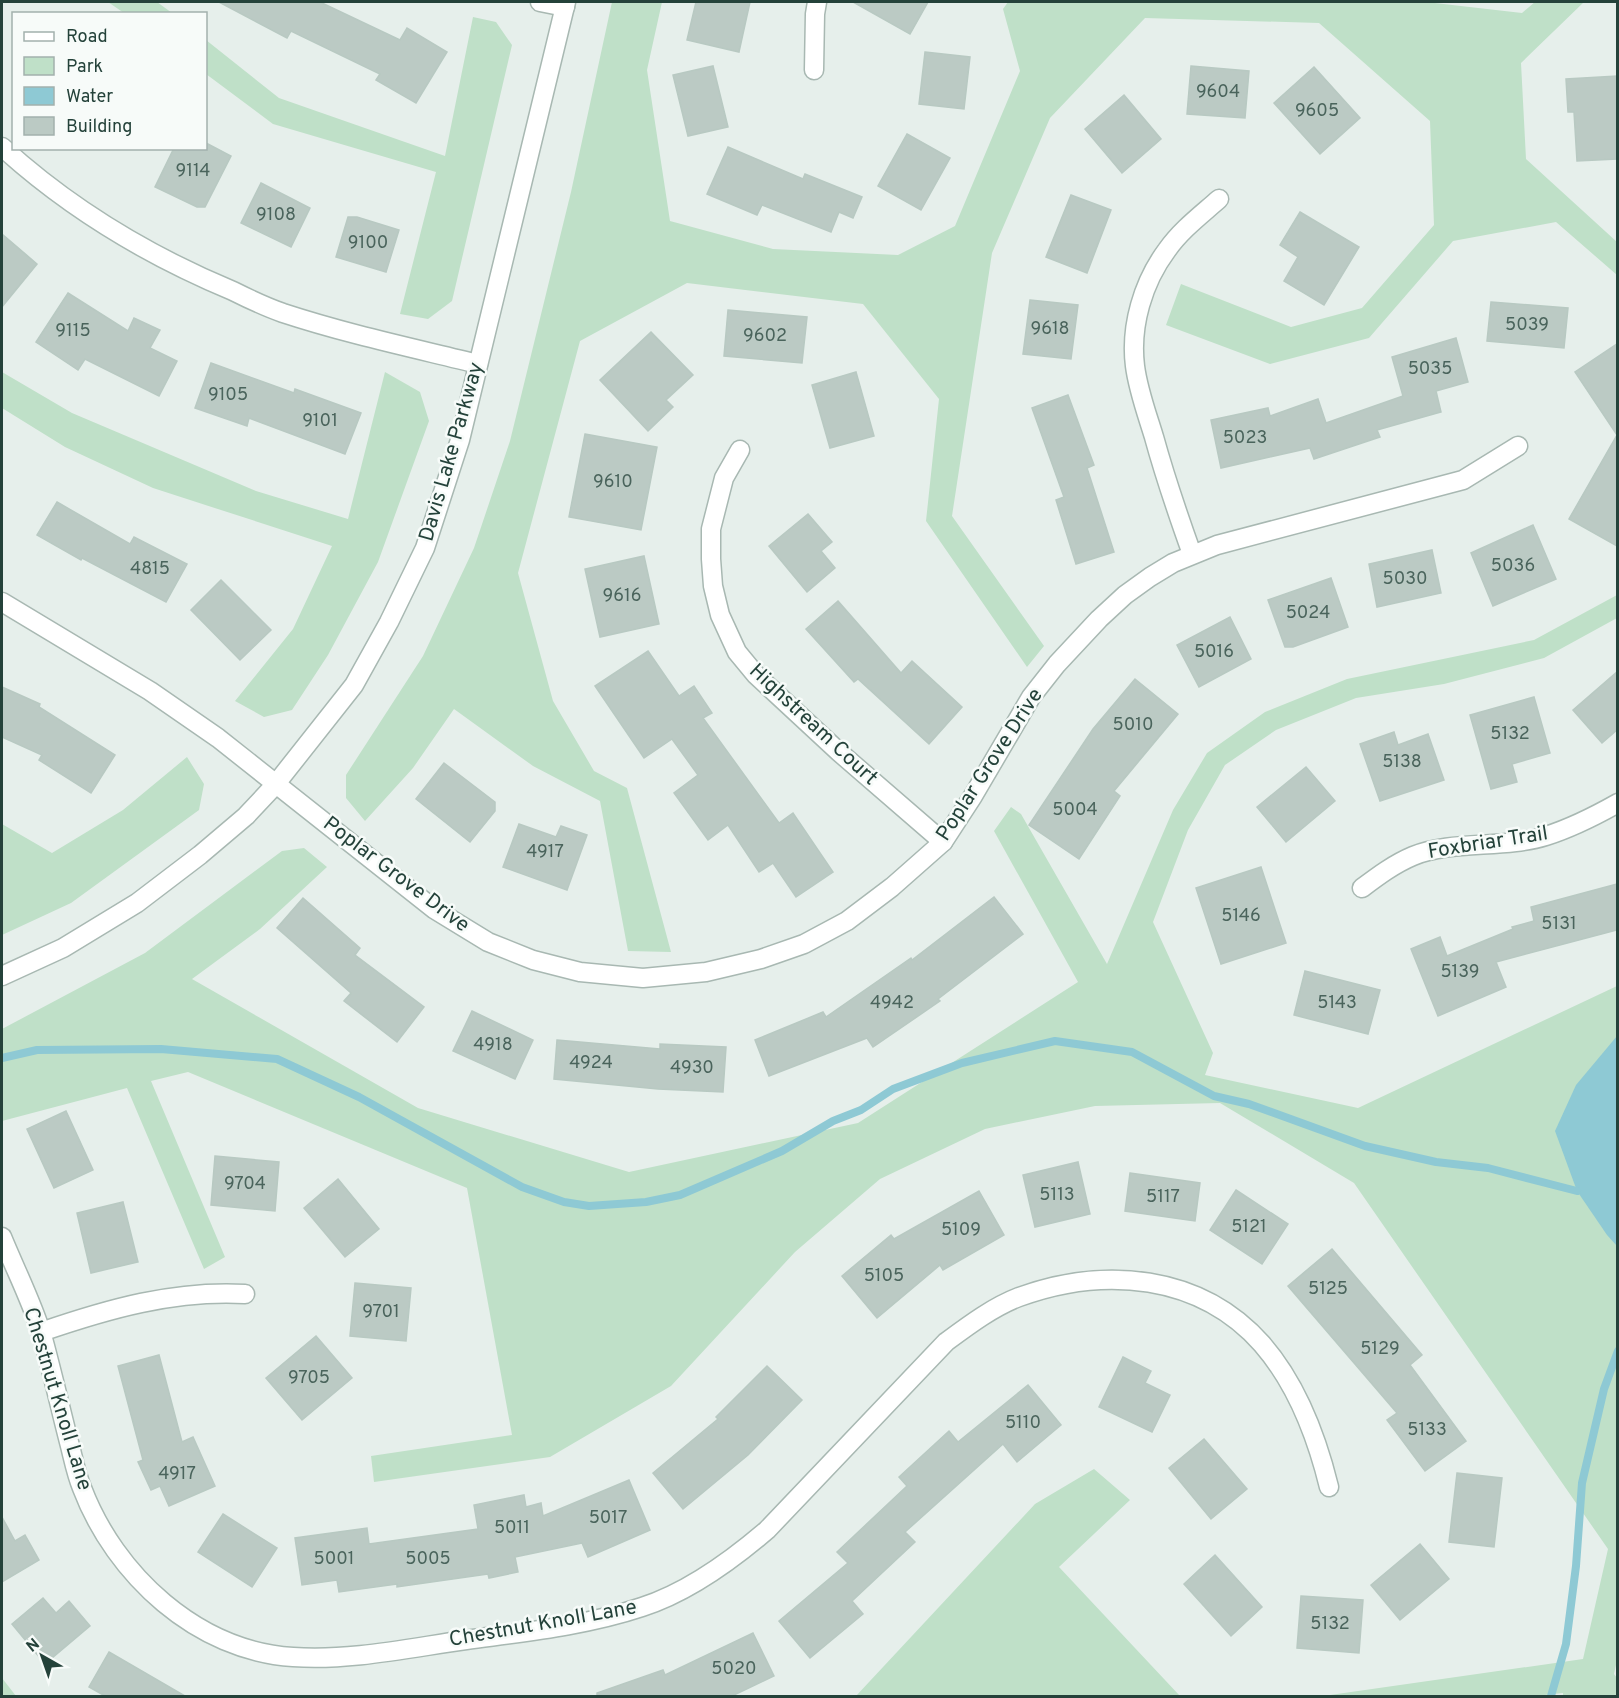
<svg xmlns="http://www.w3.org/2000/svg" width="1619" height="1698" font-family="Overpass,sans-serif">
<style>
.green{fill:#bfe0c8}
.water{fill:#8ec9d4}
.lines{fill:none;stroke-linecap:round;stroke-linejoin:round}
.stream{stroke:#8ec9d4;stroke-width:8}
.building{fill:#bbcac4;stroke:#b8c9c2;stroke-width:1.5}
.minor-casing{stroke:#a8b8b2;stroke-width:21}
.minor{stroke:#fff;stroke-width:18}
.labels{text-anchor:middle;dominant-baseline:central;stroke-width:5;stroke-linejoin:round;paint-order:stroke}
.number-label{font-size:18px;fill:#4a645c}
.street-label{font-size:21px;fill:#24423a;stroke:#f7fbf9}
</style>
<rect width="100%" height="100%" fill="#e6efeb"/>
<g class="green">
<path d="M 108,2 L 157,2 L 172,13 L 124,13 Z"/>
<path d="M 612,2 L 662,2 L 647,70 L 670,221 L 773,249 L 898,255 L 955,226 L 1020,71 L 1003,9 L 1008,2 L 1426,2 L 1522,13 L 1535,2 L 1584,2 L 1521,63 L 1526,159 L 1617,242 L 1617,275 L 1556,222 L 1453,241 L 1369,338 L 1270,364 L 1166,325 L 1181,284 L 1291,327 L 1362,308 L 1434,225 L 1430,121 L 1319,23 L 1145,18 L 1050,118 L 992,253 L 952,516 L 1044,646 L 1027,667 L 926,521 L 939,399 L 863,304 L 687,283 L 580,341 L 518,573 L 553,701 L 594,771 L 627,788 L 671,952 L 628,951 L 600,801 L 533,766 L 454,709 L 413,768 L 365,821 L 346,798 L 346,775 L 423,656 L 474,548 L 510,441 L 571,192 Z"/>
<path d="M 473,17 L 496,22 L 512,45 L 452,301 L 428,319 L 400,314 L 436,172 L 273,124 L 206,74 L 206,40 L 279,98 L 445,156 Z"/>
<path d="M 2,372 L 72,413 L 256,491 L 348,519 L 385,372 L 420,392 L 429,421 L 378,562 L 328,655 L 292,710 L 264,717 L 235,701 L 293,629 L 332,546 L 153,488 L 65,447 L 2,408 Z"/>
<path d="M 1617,595 L 1617,618 L 1544,658 L 1444,684 L 1356,698 L 1276,730 L 1225,765 L 1188,830 L 1153,922 L 1213,1053 L 1205,1075 L 1358,1108 L 1617,986 L 1618,1656 L 1614,1674 L 1617,1678 L 1617,1696 L 1563,1696 L 1563,1693 L 1536,1696 L 1323,1696 L 1583,1659 L 1608,1549 L 1354,1183 L 1220,1103 L 1095,1106 L 985,1129 L 880,1179 L 795,1252 L 671,1386 L 550,1457 L 374,1482 L 371,1456 L 512,1435 L 467,1188 L 188,1072 L 151,1081 L 225,1257 L 204,1269 L 127,1088 L 2,1121 L 2,1029 L 145,953 L 282,851 L 304,848 L 327,867 L 260,929 L 192,979 L 418,1108 L 629,1172 L 858,1123 L 1078,982 L 994,831 L 1011,807 L 1021,814 L 1107,964 L 1173,810 L 1207,753 L 1265,712 L 1347,679 L 1534,640 Z"/>
<path d="M 187,757 L 204,784 L 199,810 L 71,903 L 2,935 L 2,824 L 52,853 L 123,810 Z"/>
<path d="M 1094,1469 L 1130,1500 L 1059,1567 L 1180,1696 L 856,1696 L 1035,1504 Z"/>
<path d="M 2,1678 L 16,1696 L 2,1696 Z"/>
</g>
<path class="water" d="M 1617,1036 L 1617,1246 L 1607,1235 L 1577,1191 L 1555,1131 L 1576,1085 Z"/>
<g class="lines">
<g class="stream">
<path d="M 2,1058 L 37,1050 L 161,1049 L 277,1059 L 359,1097 L 522,1187 L 564,1202 L 589,1206 L 646,1202 L 680,1195 L 782,1151 L 833,1121 L 861,1110 L 893,1089 L 962,1063 L 1055,1041 L 1132,1052 L 1214,1096 L 1249,1104 L 1365,1146 L 1436,1162 L 1488,1168 L 1577,1191"/>
<path d="M 1551,1696 L 1566,1644 L 1576,1566 L 1582,1483 L 1604,1389 L 1618,1351"/>
</g>
</g>
<g class="building">
<path d="M 219,2 L 320,2 L 400,40 L 407,28 L 447,52 L 416,103 L 376,80 L 380,74 L 291,31 L 287,38 Z"/>
<path d="M 696,2 L 750,2 L 739,52 L 687,40 Z"/>
<path d="M 853,2 L 928,2 L 910,34 Z"/>
<path d="M 925,52 L 970,57 L 964,109 L 919,104 Z"/>
<path d="M 713,66 L 728,127 L 688,136 L 673,75 Z"/>
<path d="M 1191,66 L 1249,71 L 1245,118 L 1187,114 Z"/>
<path d="M 1314,67 L 1360,118 L 1320,154 L 1274,103 Z"/>
<path d="M 1617,76 L 1617,159 L 1577,161 L 1574,112 L 1568,112 L 1566,79 Z"/>
<path d="M 1124,95 L 1161,139 L 1122,173 L 1085,129 Z"/>
<path d="M 907,134 L 950,158 L 921,210 L 878,186 Z"/>
<path d="M 206,143 L 231,156 L 205,207 L 197,207 L 155,187 L 174,148 L 206,148 Z"/>
<path d="M 728,147 L 803,179 L 805,174 L 862,197 L 853,218 L 839,212 L 831,232 L 762,205 L 757,215 L 707,194 Z"/>
<path d="M 261,183 L 310,208 L 291,247 L 241,223 Z"/>
<path d="M 1071,195 L 1111,210 L 1087,273 L 1046,257 Z"/>
<path d="M 1300,212 L 1359,247 L 1324,305 L 1284,281 L 1298,257 L 1280,245 Z"/>
<path d="M 348,217 L 357,217 L 399,230 L 386,272 L 336,257 Z"/>
<path d="M 2,234 L 37,264 L 2,307 Z"/>
<path d="M 68,293 L 128,331 L 134,318 L 160,330 L 150,348 L 177,361 L 159,396 L 85,359 L 78,370 L 36,342 Z"/>
<path d="M 1030,300 L 1078,305 L 1071,359 L 1023,354 Z"/>
<path d="M 1491,302 L 1568,308 L 1564,348 L 1487,341 Z"/>
<path d="M 728,310 L 807,317 L 802,363 L 724,356 Z"/>
<path d="M 651,332 L 693,375 L 666,400 L 673,407 L 648,431 L 600,380 Z"/>
<path d="M 1456,338 L 1468,382 L 1436,391 L 1441,412 L 1377,430 L 1380,437 L 1314,459 L 1310,448 L 1221,468 L 1211,420 L 1268,408 L 1270,416 L 1318,399 L 1326,423 L 1403,396 L 1392,357 Z"/>
<path d="M 1617,344 L 1617,435 L 1575,372 Z"/>
<path d="M 211,363 L 294,393 L 295,389 L 361,413 L 345,454 L 249,418 L 247,426 L 195,408 Z"/>
<path d="M 856,372 L 874,436 L 830,448 L 812,385 Z"/>
<path d="M 1068,395 L 1094,465 L 1087,468 L 1114,552 L 1076,564 L 1056,500 L 1064,497 L 1032,408 Z"/>
<path d="M 585,434 L 657,447 L 641,530 L 569,517 Z"/>
<path d="M 1617,435 L 1617,546 L 1569,519 Z"/>
<path d="M 57,502 L 130,544 L 134,537 L 187,564 L 166,602 L 82,558 L 81,560 L 37,535 Z"/>
<path d="M 808,514 L 832,542 L 821,551 L 835,568 L 807,592 L 769,546 Z"/>
<path d="M 1533,525 L 1556,579 L 1493,606 L 1471,553 Z"/>
<path d="M 1432,550 L 1441,593 L 1377,607 L 1369,564 Z"/>
<path d="M 644,556 L 659,624 L 600,637 L 585,569 Z"/>
<path d="M 1331,578 L 1348,627 L 1293,647 L 1285,647 L 1268,600 Z"/>
<path d="M 221,580 L 271,630 L 240,660 L 191,610 Z"/>
<path d="M 838,601 L 901,673 L 912,661 L 962,707 L 929,744 L 858,679 L 854,682 L 806,629 Z"/>
<path d="M 1230,617 L 1251,659 L 1199,687 L 1177,645 Z"/>
<path d="M 648,651 L 679,696 L 694,686 L 712,713 L 703,718 L 779,823 L 793,813 L 833,872 L 796,897 L 773,863 L 759,872 L 728,825 L 708,840 L 674,793 L 698,775 L 672,739 L 644,758 L 595,686 Z"/>
<path d="M 1617,672 L 1617,730 L 1602,743 L 1573,710 Z"/>
<path d="M 1135,679 L 1178,714 L 1114,791 L 1120,796 L 1079,859 L 1029,825 L 1093,729 Z"/>
<path d="M 2,687 L 40,704 L 39,707 L 115,755 L 91,793 L 39,760 L 42,755 L 2,737 Z"/>
<path d="M 1534,697 L 1550,753 L 1512,764 L 1517,782 L 1491,789 L 1470,715 Z"/>
<path d="M 1394,732 L 1398,745 L 1428,734 L 1444,780 L 1380,801 L 1360,744 Z"/>
<path d="M 444,763 L 495,802 L 495,811 L 470,842 L 416,799 Z"/>
<path d="M 1306,767 L 1335,801 L 1286,842 L 1257,807 Z"/>
<path d="M 519,824 L 556,837 L 561,826 L 587,835 L 567,890 L 503,867 Z"/>
<path d="M 1261,867 L 1286,943 L 1221,964 L 1196,888 Z"/>
<path d="M 1617,884 L 1617,930 L 1496,962 L 1506,987 L 1438,1016 L 1411,949 L 1440,937 L 1447,956 L 1513,929 L 1512,927 L 1534,921 L 1531,907 Z"/>
<path d="M 994,897 L 1023,934 L 938,999 L 940,1001 L 873,1047 L 867,1038 L 769,1076 L 755,1040 L 823,1012 L 826,1017 L 911,958 L 912,960 Z"/>
<path d="M 303,898 L 360,948 L 355,955 L 424,1007 L 397,1042 L 344,1001 L 351,993 L 277,928 Z"/>
<path d="M 1305,971 L 1380,990 L 1368,1034 L 1294,1015 Z"/>
<path d="M 472,1011 L 533,1040 L 515,1079 L 453,1051 Z"/>
<path d="M 557,1040 L 660,1049 L 660,1044 L 726,1047 L 723,1092 L 658,1089 L 554,1079 Z"/>
<path d="M 66,1111 L 93,1170 L 54,1188 L 27,1129 Z"/>
<path d="M 215,1156 L 279,1162 L 275,1211 L 211,1205 Z"/>
<path d="M 1078,1162 L 1090,1214 L 1035,1227 L 1023,1175 Z"/>
<path d="M 1130,1173 L 1200,1183 L 1195,1221 L 1125,1211 Z"/>
<path d="M 338,1179 L 379,1229 L 345,1257 L 304,1208 Z"/>
<path d="M 1236,1190 L 1288,1224 L 1262,1264 L 1210,1230 Z"/>
<path d="M 979,1191 L 1004,1235 L 943,1270 L 940,1265 L 877,1318 L 842,1276 L 891,1235 L 894,1239 Z"/>
<path d="M 123,1202 L 138,1262 L 91,1273 L 77,1213 Z"/>
<path d="M 1332,1249 L 1422,1355 L 1410,1365 L 1466,1441 L 1425,1471 L 1387,1420 L 1397,1413 L 1288,1286 Z"/>
<path d="M 355,1283 L 411,1288 L 406,1341 L 350,1336 Z"/>
<path d="M 316,1336 L 352,1378 L 302,1420 L 266,1378 Z"/>
<path d="M 159,1355 L 182,1442 L 193,1437 L 215,1486 L 169,1506 L 160,1486 L 151,1490 L 138,1462 L 143,1460 L 118,1366 Z"/>
<path d="M 1123,1357 L 1151,1371 L 1145,1383 L 1170,1395 L 1152,1432 L 1099,1407 Z"/>
<path d="M 767,1366 L 802,1400 L 748,1455 L 683,1509 L 653,1473 L 718,1419 L 716,1417 Z"/>
<path d="M 1028,1385 L 1061,1425 L 1017,1462 L 1003,1444 L 905,1532 L 915,1542 L 852,1601 L 863,1614 L 810,1658 L 779,1621 L 848,1563 L 837,1552 L 907,1486 L 899,1477 L 949,1431 L 958,1442 Z"/>
<path d="M 1204,1439 L 1247,1489 L 1211,1519 L 1169,1468 Z"/>
<path d="M 1457,1473 L 1502,1478 L 1494,1547 L 1449,1542 Z"/>
<path d="M 629,1480 L 650,1530 L 588,1557 L 582,1543 L 515,1557 L 518,1572 L 489,1578 L 488,1574 L 397,1587 L 397,1584 L 339,1592 L 337,1580 L 302,1585 L 295,1538 L 367,1528 L 369,1544 L 478,1529 L 474,1505 L 524,1495 L 526,1507 L 541,1503 L 543,1516 Z"/>
<path d="M 223,1514 L 277,1548 L 252,1587 L 198,1552 Z"/>
<path d="M 2,1517 L 15,1541 L 25,1535 L 39,1560 L 2,1582 Z"/>
<path d="M 1420,1544 L 1449,1579 L 1400,1620 L 1371,1585 Z"/>
<path d="M 1215,1555 L 1262,1607 L 1231,1636 L 1184,1584 Z"/>
<path d="M 1301,1596 L 1363,1600 L 1359,1653 L 1297,1648 Z"/>
<path d="M 43,1598 L 56,1613 L 69,1601 L 90,1626 L 45,1664 L 12,1624 Z"/>
<path d="M 753,1633 L 774,1676 L 732,1696 L 597,1696 L 597,1693 L 663,1670 L 665,1675 Z"/>
<path d="M 109,1652 L 185,1696 L 105,1696 L 89,1687 Z"/>
</g>
<g class="lines">
<defs>
<g id="minor">
<path d="M 540,2 L 565,7"/>
<path d="M 814,70 L 815,14 L 817,2"/>
<path d="M 2,147 C 69,208 149,256 233,291 C 249,299 266,307 283,313 C 347,334 413,348 478,364"/>
<path d="M 740,450 L 724,478 L 711,529 L 711,559 L 713,586 L 720,615 L 737,652 L 756,675 L 839,752 L 943,842"/>
<path d="M 1192,554 C 1178,515 1165,477 1154,437 C 1147,414 1138,390 1135,366 C 1130,326 1143,282 1167,250 C 1181,230 1201,215 1219,199"/>
<path d="M 2,602 L 150,691 L 218,738 L 434,909 L 488,942 L 533,960 L 580,972 L 643,978 L 706,972 L 761,959 L 804,944 L 847,921 L 892,887 L 943,842 L 973,796 L 1031,697 L 1057,664 L 1099,619 L 1125,595 L 1150,577 L 1173,563 L 1217,545 L 1463,480 L 1518,446"/>
<path d="M 1362,888 C 1378,876 1394,864 1413,856 C 1451,840 1505,849 1546,836 C 1571,828 1595,816 1618,803"/>
<path d="M 2,976 L 63,948 L 137,903 L 200,855 L 246,816 L 275,785 L 354,685 L 389,622 L 425,548 L 460,440 L 566,2"/>
<path d="M 2,1237 C 15,1269 32,1302 42,1335 C 52,1371 60,1407 69,1442 C 73,1457 76,1474 82,1488 C 115,1575 197,1651 293,1657 C 350,1661 409,1648 466,1640 C 524,1632 585,1626 642,1607 C 686,1593 732,1560 767,1530 L 946,1342 C 969,1325 993,1307 1019,1297 C 1104,1266 1200,1274 1262,1344 C 1296,1383 1317,1438 1329,1487"/>
<path d="M 41,1332 C 108,1309 174,1290 245,1294"/>
</g>
</defs>
<use href="#minor" class="minor-casing"/>
<use href="#minor" class="minor"/>
</g>
<g class="labels">
<g class="number-label">
<text x="1218" y="92">9604</text>
<text x="1317" y="111">9605</text>
<text x="193" y="171">9114</text>
<text x="276" y="215">9108</text>
<text x="368" y="243">9100</text>
<text x="1527" y="325">5039</text>
<text x="1050" y="329">9618</text>
<text x="73" y="331">9115</text>
<text x="765" y="336">9602</text>
<text x="1430" y="369">5035</text>
<text x="228" y="395">9105</text>
<text x="320" y="421">9101</text>
<text x="1245" y="438">5023</text>
<text x="613" y="482">9610</text>
<text x="1513" y="566">5036</text>
<text x="150" y="569">4815</text>
<text x="1405" y="579">5030</text>
<text x="622" y="596">9616</text>
<text x="1308" y="613">5024</text>
<text x="1214" y="652">5016</text>
<text x="1133" y="725">5010</text>
<text x="1510" y="734">5132</text>
<text x="1402" y="762">5138</text>
<text x="1075" y="810">5004</text>
<text x="545" y="852">4917</text>
<text x="1241" y="916">5146</text>
<text x="1559" y="924">5131</text>
<text x="1460" y="972">5139</text>
<text x="892" y="1003">4942</text>
<text x="1337" y="1003">5143</text>
<text x="493" y="1045">4918</text>
<text x="591" y="1063">4924</text>
<text x="692" y="1068">4930</text>
<text x="245" y="1184">9704</text>
<text x="1057" y="1195">5113</text>
<text x="1163" y="1197">5117</text>
<text x="1249" y="1227">5121</text>
<text x="961" y="1230">5109</text>
<text x="884" y="1276">5105</text>
<text x="1328" y="1289">5125</text>
<text x="381" y="1312">9701</text>
<text x="1380" y="1349">5129</text>
<text x="309" y="1378">9705</text>
<text x="1023" y="1423">5110</text>
<text x="1427" y="1430">5133</text>
<text x="177" y="1474">4917</text>
<text x="608" y="1518">5017</text>
<text x="512" y="1528">5011</text>
<text x="334" y="1559">5001</text>
<text x="428" y="1559">5005</text>
<text x="1330" y="1624">5132</text>
<text x="734" y="1669">5020</text>
</g>
<g class="street-label">
<text transform="translate(452 452) rotate(-74)">Davis Lake Parkway</text>
<text transform="translate(813 725) rotate(43)">Highstream Court</text>
<text transform="translate(990 765) rotate(-57)">Poplar Grove Drive</text>
<text transform="translate(1488 843) rotate(-9)">Foxbriar Trail</text>
<text transform="translate(396 875) rotate(37)">Poplar Grove Drive</text>
<text transform="translate(57 1399) rotate(73)">Chestnut Knoll Lane</text>
<text transform="translate(543 1624) rotate(-10)">Chestnut Knoll Lane</text>
</g>
</g>
<rect width="1619" height="1698" fill="none" stroke="#24423a" stroke-width="6"/>
<rect x="12" y="12" width="195" height="138" fill="#f7fbf9" stroke="#a3b1ad" stroke-width="1.5"/>
<rect x="24" y="32" width="30" height="9" fill="#ffffff" stroke="#a3b1ad" stroke-width="1.5"/>
<text x="66" y="42" font-size="18" fill="#24423a">Road</text>
<rect x="24" y="57" width="30" height="18" fill="#bfe0c8" stroke="#a3b1ad" stroke-width="1.5"/>
<text x="66" y="72" font-size="18" fill="#24423a">Park</text>
<rect x="24" y="87" width="30" height="18" fill="#8ec9d4" stroke="#a3b1ad" stroke-width="1.5"/>
<text x="66" y="102" font-size="18" fill="#24423a">Water</text>
<rect x="24" y="117" width="30" height="18" fill="#bbcac4" stroke="#a3b1ad" stroke-width="1.5"/>
<text x="66" y="132" font-size="18" fill="#24423a">Building</text>
<g transform="translate(42 1656) rotate(320)" stroke="#f7fbf9" stroke-width="4.5" paint-order="stroke">
<path d="M0-4.5L10 22L0 15L-10 22Z" fill="#24423a"/>
<text y="-9" font-size="16" font-weight="bold" text-anchor="middle" fill="#24423a">N</text>
</g>
</svg>
